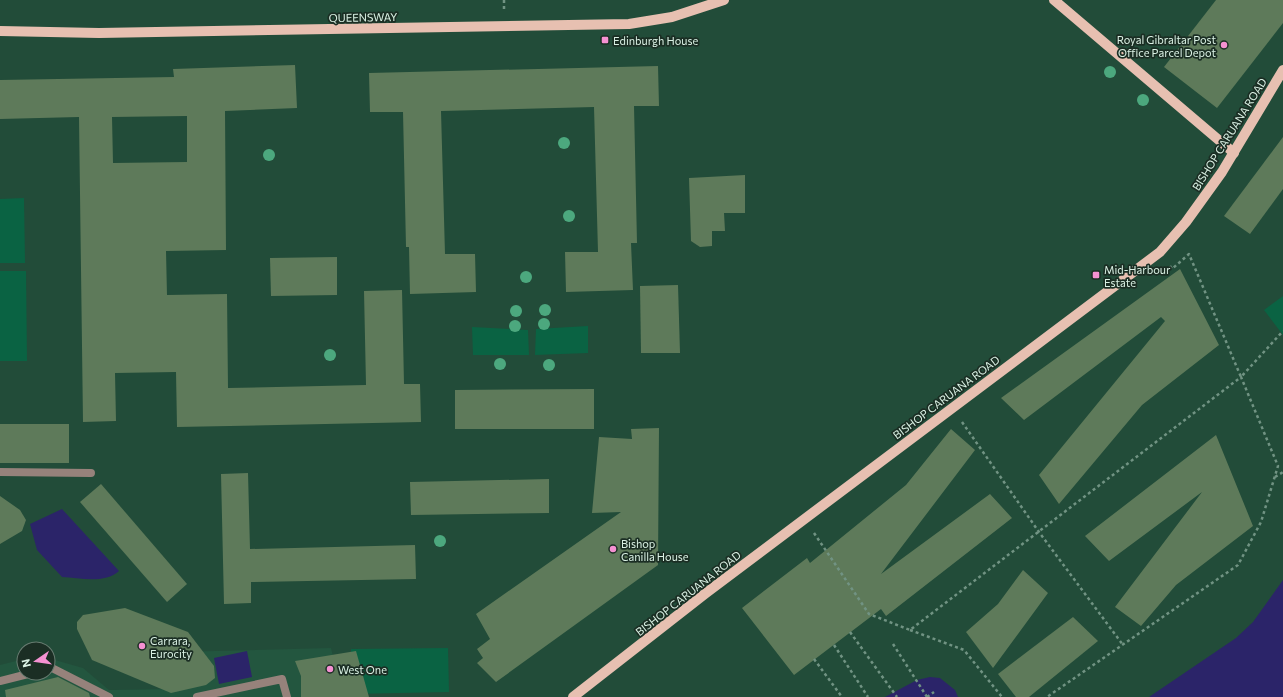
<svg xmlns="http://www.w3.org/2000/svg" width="1283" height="697" font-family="Commissioner,sans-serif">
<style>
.built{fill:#23563f}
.green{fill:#0a6343}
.water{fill:#2b2469}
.building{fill:#5e7a5a;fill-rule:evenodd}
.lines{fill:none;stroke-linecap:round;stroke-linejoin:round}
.path{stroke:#719383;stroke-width:2.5;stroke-dasharray:3 3;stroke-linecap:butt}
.street{stroke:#96827b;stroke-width:8}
.primary{stroke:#e7c0b1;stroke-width:10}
.tree{fill:#4ca87e}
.poi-dot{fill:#f591d2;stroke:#1b2e24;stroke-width:1.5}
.labels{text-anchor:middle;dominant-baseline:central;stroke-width:3.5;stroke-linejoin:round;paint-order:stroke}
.street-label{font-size:11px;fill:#dbf2e5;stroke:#1b2e24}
.poi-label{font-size:11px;fill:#dbf2e5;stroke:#1b2e24;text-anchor:start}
</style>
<rect width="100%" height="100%" fill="#224c39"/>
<path class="built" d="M 331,648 L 343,697 L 0,697 L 0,665 L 24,659 L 24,673 L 48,673 L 48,658 L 83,668 L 109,690 L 170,689 L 172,652 Z"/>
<g class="green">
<path d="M 24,198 L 25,263 L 0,263 L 0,199 Z"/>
<path d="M 0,271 L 26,271 L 27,361 L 0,361 Z"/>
<path d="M 1283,296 L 1283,335 L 1264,310 Z"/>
<path d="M 588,326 L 588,353 L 535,355 L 536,329 Z"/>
<path d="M 472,327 L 528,330 L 529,355 L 473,355 Z"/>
<path d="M 448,648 L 449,692 L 351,694 L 351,649 Z"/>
</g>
<g class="water">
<path d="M 62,509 L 119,571 C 105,584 80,578 62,577 L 37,550 L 30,524 Z"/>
<path d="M 1283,580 L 1283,697 L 1149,697 L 1236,638 L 1253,622 Z"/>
<path d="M 247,651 L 252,677 L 219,684 L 214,658 Z"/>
<path d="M 930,677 L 940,678 L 955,690 L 958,697 L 885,697 L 917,680 Z"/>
</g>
<g class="building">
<path d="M 1216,0 L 1283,0 L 1283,23 L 1217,108 L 1164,67 Z"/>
<path d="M 295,65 L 297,108 L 225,111 L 226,250 L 166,251 L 167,295 L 227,294 L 228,388 L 366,385 L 364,291 L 402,290 L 404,384 L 420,384 L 421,422 L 177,427 L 176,372 L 115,373 L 116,421 L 83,422 L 79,117 L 0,119 L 0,80 L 174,77 L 173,69 ZM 187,116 L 187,162 L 113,163 L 112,117 Z"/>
<path d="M 658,66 L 659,106 L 634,106 L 637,243 L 631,243 L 633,290 L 566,292 L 565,252 L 598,252 L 594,107 L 441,111 L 445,254 L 475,254 L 476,292 L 410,294 L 409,247 L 406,247 L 403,112 L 370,112 L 369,73 Z"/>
<path d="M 1283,137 L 1283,189 L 1250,234 L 1224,216 Z"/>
<path d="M 745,175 L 745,213 L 724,213 L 725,231 L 712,231 L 712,246 L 700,247 L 691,241 L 689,178 Z"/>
<path d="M 337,257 L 337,295 L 271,296 L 270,258 Z"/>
<path d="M 1180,269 L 1219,345 L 1142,405 L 1059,504 L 1039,475 L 1165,321 L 1161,317 L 1024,420 L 1001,398 Z"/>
<path d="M 678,285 L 680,353 L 641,353 L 640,286 Z"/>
<path d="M 594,389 L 594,429 L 455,429 L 455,390 Z"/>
<rect x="0" y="424" width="69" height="39"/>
<path d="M 659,428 L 658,565 L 496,682 L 477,663 L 483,658 L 477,649 L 490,639 L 476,614 L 621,512 L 592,513 L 599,437 L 632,439 L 631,429 Z"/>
<path d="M 951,429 L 975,450 L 881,574 L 990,494 L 1012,518 L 886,616 L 881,609 L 794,675 L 742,608 L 807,558 L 810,563 L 906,485 Z"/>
<path d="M 1216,435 L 1253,526 L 1176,585 L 1141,626 L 1115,607 L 1202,492 L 1109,561 L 1085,536 Z"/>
<path d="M 248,473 L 250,549 L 415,545 L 416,579 L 251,582 L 251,603 L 224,604 L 221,474 Z"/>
<path d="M 549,479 L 549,513 L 411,515 L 410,482 Z"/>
<path d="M 101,484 L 187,584 L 167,602 L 80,502 Z"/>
<path d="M 0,496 L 20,510 L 26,520 L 22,531 L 0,544 Z"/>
<path d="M 1023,570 L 1048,593 L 993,668 L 966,632 L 998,604 Z"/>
<path d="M 125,608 L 188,632 L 214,666 L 215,678 L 206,685 L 171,693 L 92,660 L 77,629 L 77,622 L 83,615 Z"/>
<path d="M 1073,617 L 1098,641 L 1029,697 L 1016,697 L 998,674 Z"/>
<path d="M 356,651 L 369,697 L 301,697 L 301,676 L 295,661 Z"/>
<path d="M 58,677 L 89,693 L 90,697 L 6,697 L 5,690 Z"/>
</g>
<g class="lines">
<g class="path">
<path d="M 504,0 L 504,9"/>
<path d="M 1170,266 L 1172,269 L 1189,254 L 1241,377 L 1283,331"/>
<path d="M 962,422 L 1039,532 L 1123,645"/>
<path d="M 1275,477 L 1283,472"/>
<path d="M 814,533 L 869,614 L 910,630 L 1241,377 L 1278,466 L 1261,522 L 1238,565 L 1047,697"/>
<path d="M 910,630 L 964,650 L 1002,697"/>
<path d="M 850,632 L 897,697"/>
<path d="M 893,644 L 927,697"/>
<path d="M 834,645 L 868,697"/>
<path d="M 814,659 L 842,697"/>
<path d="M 927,697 L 934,692"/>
</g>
<g class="street">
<path d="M 0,472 L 91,473"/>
<path d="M 48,669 L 52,668 L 109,697"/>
<path d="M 0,681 L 32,673"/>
<path d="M 197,697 L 282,679 L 287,697"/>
</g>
<g class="primary">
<path d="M 1054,0 L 1234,153"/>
<path d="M 0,31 L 99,33 L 629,24 L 672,17 L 724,0"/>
<path d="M 573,697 L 706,593 L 1160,252 L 1186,222 L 1222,172 L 1283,70"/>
</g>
</g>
<g class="tree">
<circle cx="1110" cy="72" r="6"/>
<circle cx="1143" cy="100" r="6"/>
<circle cx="564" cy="143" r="6"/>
<circle cx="269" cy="155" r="6"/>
<circle cx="569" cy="216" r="6"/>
<circle cx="526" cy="277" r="6"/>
<circle cx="545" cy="310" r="6"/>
<circle cx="516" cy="311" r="6"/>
<circle cx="544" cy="324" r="6"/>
<circle cx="515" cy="326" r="6"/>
<circle cx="330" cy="355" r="6"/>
<circle cx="500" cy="364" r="6"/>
<circle cx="549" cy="365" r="6"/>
<circle cx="440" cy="541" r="6"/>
</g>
<g class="poi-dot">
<rect x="601" y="36" width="8" height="8" rx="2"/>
<circle cx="1224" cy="45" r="4"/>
<rect x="1092" y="271" width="8" height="8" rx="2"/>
<circle cx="613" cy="549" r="4"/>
<circle cx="142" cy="646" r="4"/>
<circle cx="330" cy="669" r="4"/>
</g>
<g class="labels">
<g class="street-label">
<text transform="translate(363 17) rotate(-1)">QUEENSWAY</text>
<text transform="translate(1229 134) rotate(-58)">BISHOP CARUANA ROAD</text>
<text transform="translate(946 397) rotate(-37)">BISHOP CARUANA ROAD</text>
<text transform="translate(688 593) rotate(-38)">BISHOP CARUANA ROAD</text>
</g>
<g class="poi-label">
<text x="1216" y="39" text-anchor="end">Royal Gibraltar Post<tspan x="1216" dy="13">Office Parcel Depot</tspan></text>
<text x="613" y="40">Edinburgh House</text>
<text x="1104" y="269">Mid-Harbour<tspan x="1104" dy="13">Estate</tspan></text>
<text x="621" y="543">Bishop<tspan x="621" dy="13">Canilla House</tspan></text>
<text x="150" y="640">Carrara,<tspan x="150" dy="13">Eurocity</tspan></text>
<text x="338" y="669">West One</text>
</g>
</g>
<g transform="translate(36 661) rotate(257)"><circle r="19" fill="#1b2e24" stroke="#687c71"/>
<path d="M0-3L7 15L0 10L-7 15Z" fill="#f591d2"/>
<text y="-6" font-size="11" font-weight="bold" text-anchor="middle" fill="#dbf2e5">N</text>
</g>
</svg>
